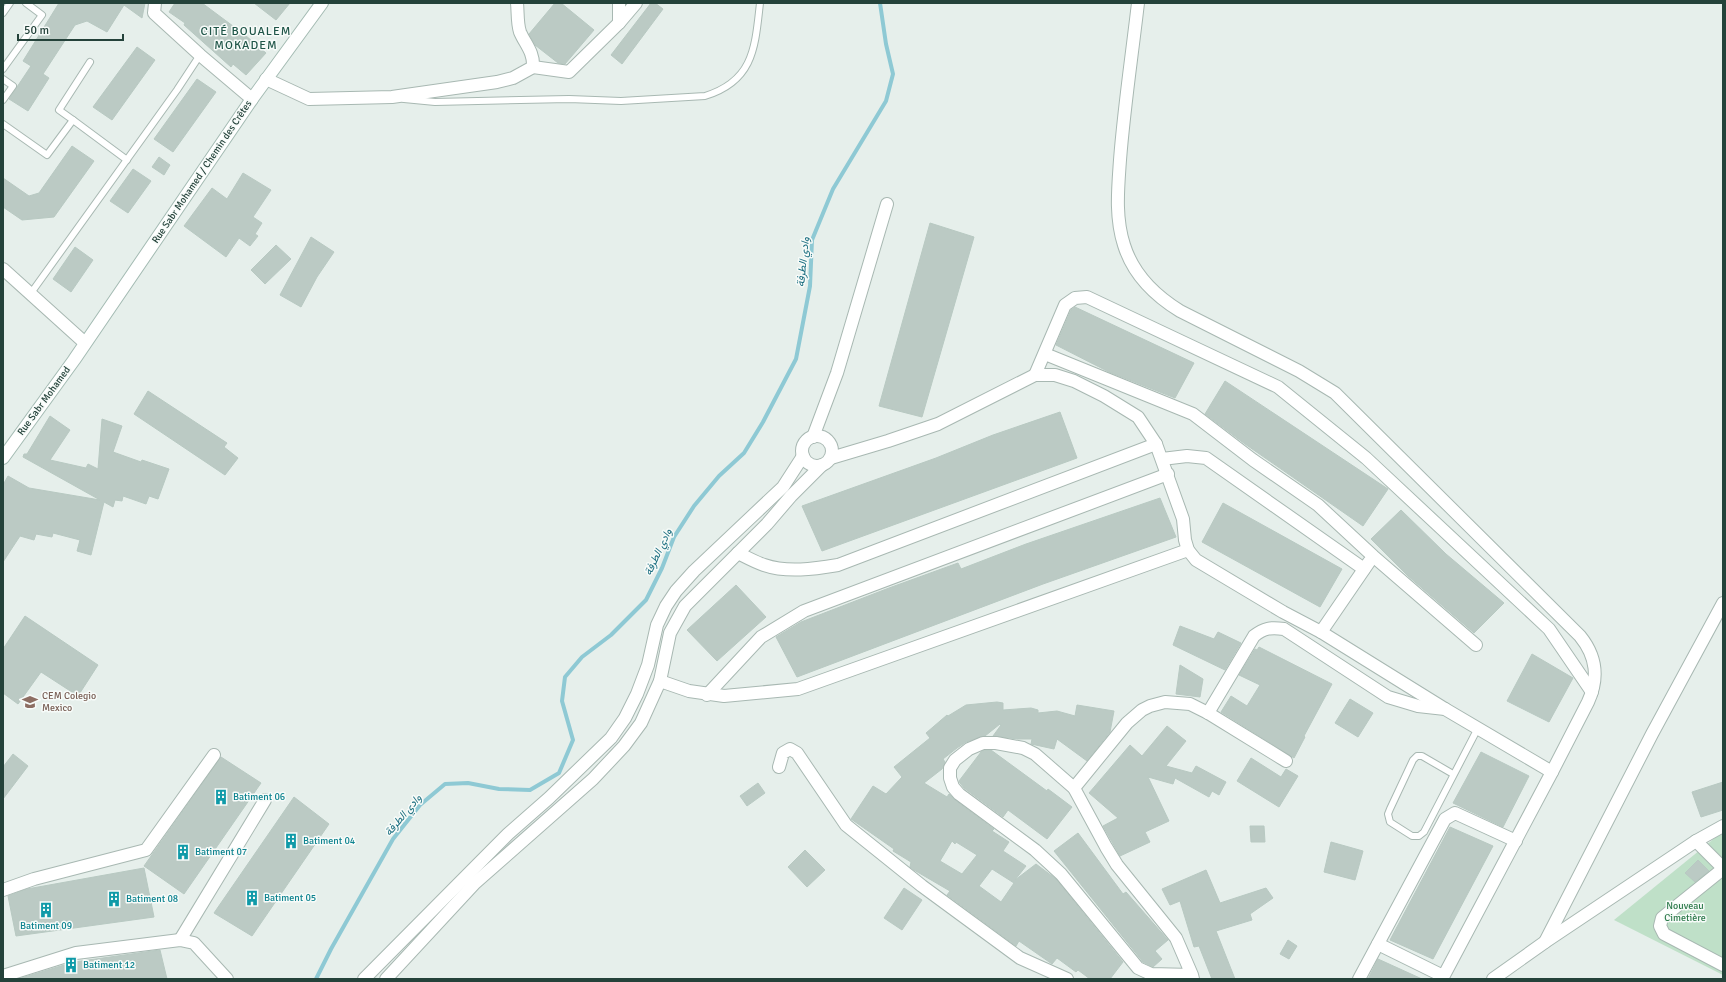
<svg xmlns="http://www.w3.org/2000/svg" width="1726" height="982" font-family="Signika,Vazirmatn,sans-serif">
<style>
.green{fill:#bfe0c8}
.lines{fill:none;stroke-linecap:round;stroke-linejoin:round}
.stream{stroke:#8ec9d4;stroke-width:4}
.building{fill:#bbcac4;stroke:#b8c9c2;fill-rule:evenodd}
.lane-casing{stroke:#a8b8b2;stroke-width:8}
.street-casing{stroke:#a8b8b2;stroke-width:14}
.secondary-casing{stroke:#a4bbb3;stroke-width:14}
.lane{stroke:#fff;stroke-width:6}
.street{stroke:#fff;stroke-width:12}
.secondary{stroke:#fff;stroke-width:12}
.labels{text-anchor:middle;dominant-baseline:central;stroke-width:3;stroke-linejoin:round;paint-order:stroke}
.street-label{font-size:10px;fill:#24423a;stroke:#f7fbf9}
.education-label{font-size:10px;fill:#785e54;stroke:#f7fbf9;text-anchor:start}
.culture-label{font-size:10px;fill:#0d838f;stroke:#f7fbf9;text-anchor:start}
.park-label{font-size:10px;fill:#2d7a4b;stroke:#f7fbf9}
.water-label{font-size:11px;font-style:italic;fill:#1c6f80;stroke:#f7fbf9}
.quarter-label{font-size:12px;letter-spacing:1px;fill:#1f5548;stroke:#f7fbf9}
</style>
<rect width="100%" height="100%" fill="#e6efeb"/>
<path class="green" d="M 1723,834 L 1723,975 L 1614,920 L 1716,837 Z"/>
<g class="lines">
<path class="stream" d="M 316,979 L 331,949 L 393,839 L 420,805 L 445,784 L 468,783 L 499,789 L 530,790 L 559,773 L 573,740 L 562,701 L 565,677 L 582,657 L 611,635 L 646,600 L 662,568 L 674,537 L 694,506 L 719,476 L 744,453 L 763,422 L 796,359 L 810,286 L 812,240 L 833,189 L 886,101 L 893,74 L 886,44 L 880,3"/>
</g>
<g class="building">
<path d="M 59,3 L 145,3 L 142,18 L 124,5 L 107,32 L 87,21 L 75,25 L 43,74 L 49,78 L 28,111 L 9,99 L 31,66 L 23,61 Z"/>
<path d="M 175,3 L 202,3 L 245,35 L 266,53 L 246,75 L 233,64 L 231,67 L 184,25 L 185,23 L 169,12 Z"/>
<path d="M 254,3 L 290,3 L 276,20 Z"/>
<path d="M 555,3 L 561,3 L 594,30 L 565,64 L 558,63 L 535,45 L 529,34 Z"/>
<path d="M 651,3 L 655,3 L 663,9 L 622,64 L 611,55 Z"/>
<path d="M 137,47 L 155,60 L 112,120 L 93,107 Z"/>
<path d="M 197,79 L 216,92 L 173,152 L 154,139 Z"/>
<path d="M 72,146 L 94,161 L 54,217 L 22,220 L 3,207 L 3,178 L 29,196 L 39,193 Z"/>
<path d="M 159,157 L 170,165 L 164,175 L 152,167 Z"/>
<path d="M 133,169 L 151,181 L 128,213 L 110,201 Z"/>
<path d="M 243,173 L 271,190 L 253,217 L 262,223 L 255,234 L 258,236 L 250,246 L 239,238 L 226,257 L 184,226 L 212,188 L 227,199 Z"/>
<path d="M 930,223 L 974,237 L 922,417 L 879,406 Z"/>
<path d="M 311,237 L 334,252 L 317,277 L 301,307 L 280,295 Z"/>
<path d="M 276,245 L 291,259 L 265,284 L 251,270 Z"/>
<path d="M 75,247 L 93,260 L 71,292 L 53,279 Z"/>
<path d="M 1075,307 L 1194,363 L 1175,398 L 1109,372 L 1056,345 L 1071,310 Z"/>
<path d="M 1225,381 L 1388,489 L 1363,526 L 1245,444 L 1205,414 Z"/>
<path d="M 148,391 L 227,443 L 224,447 L 238,458 L 225,475 L 134,414 Z"/>
<path d="M 1060,412 L 1077,458 L 822,551 L 802,506 L 936,458 L 993,435 Z"/>
<path d="M 50,416 L 70,430 L 50,460 L 86,468 L 88,464 L 98,469 L 102,419 L 122,426 L 113,452 L 141,462 L 142,460 L 169,469 L 158,499 L 149,496 L 146,504 L 123,496 L 122,501 L 115,500 L 113,507 L 104,502 L 91,555 L 77,551 L 80,540 L 53,533 L 52,537 L 36,534 L 34,540 L 20,536 L 3,562 L 3,485 L 8,476 L 29,488 L 100,500 L 23,457 L 24,454 L 27,454 Z"/>
<path d="M 1160,498 L 1176,537 L 1043,584 L 797,677 L 776,637 L 801,622 L 889,588 L 958,563 L 961,569 L 1026,544 Z"/>
<path d="M 1223,503 L 1342,569 L 1320,607 L 1202,542 Z"/>
<path d="M 1401,510 L 1446,554 L 1504,603 L 1474,633 L 1408,576 L 1371,539 Z"/>
<path d="M 736,585 L 766,617 L 717,661 L 687,630 Z"/>
<path d="M 25,616 L 98,665 L 78,696 L 41,672 L 18,704 L 3,693 L 3,649 Z"/>
<path d="M 1180,626 L 1214,639 L 1218,632 L 1241,643 L 1225,670 L 1173,645 Z"/>
<path d="M 1259,647 L 1332,684 L 1304,736 L 1305,737 L 1294,758 L 1221,712 L 1231,696 L 1247,706 L 1260,685 L 1239,675 L 1255,649 L 1257,650 Z"/>
<path d="M 1532,654 L 1573,678 L 1549,722 L 1507,701 Z"/>
<path d="M 1180,665 L 1203,679 L 1200,697 L 1176,694 Z"/>
<path d="M 1350,699 L 1373,713 L 1358,737 L 1335,723 Z"/>
<path d="M 997,702 L 1003,703 L 1003,710 L 1031,708 L 1038,710 L 1038,713 L 1057,711 L 1075,716 L 1077,705 L 1114,711 L 1110,732 L 1087,761 L 1057,739 L 1054,749 L 1031,744 L 1032,739 L 1018,739 L 993,736 L 1001,725 L 1000,724 L 985,736 L 966,742 L 957,748 L 943,759 L 945,762 L 942,769 L 924,783 L 947,797 L 949,794 L 955,800 L 994,829 L 992,831 L 1009,842 L 1003,851 L 1026,866 L 1015,880 L 1036,864 L 1056,879 L 1123,962 L 1110,979 L 1090,979 L 1078,970 L 1076,972 L 1057,958 L 1052,964 L 1019,941 L 1016,946 L 947,895 L 950,891 L 914,870 L 910,867 L 911,862 L 893,851 L 894,849 L 851,819 L 873,786 L 886,794 L 902,777 L 894,767 L 930,738 L 926,733 L 947,715 L 948,716 L 966,705 ZM 952,841 L 955,844 L 956,842 L 977,855 L 962,874 L 940,861 ZM 992,869 L 1014,883 L 1001,902 L 979,886 Z"/>
<path d="M 1167,726 L 1186,741 L 1166,766 L 1192,773 L 1196,766 L 1226,782 L 1219,795 L 1212,791 L 1209,797 L 1175,778 L 1173,784 L 1148,777 L 1169,821 L 1145,832 L 1150,842 L 1120,856 L 1103,826 L 1118,818 L 1089,793 L 1130,745 L 1142,756 Z"/>
<path d="M 985,750 L 991,750 L 1047,791 L 1048,789 L 1072,807 L 1047,839 L 1008,810 L 1003,817 L 964,788 L 960,783 L 959,781 L 981,752 Z"/>
<path d="M 1481,752 L 1529,776 L 1503,827 L 1453,803 Z"/>
<path d="M 13,754 L 28,766 L 3,799 L 3,767 Z"/>
<path d="M 221,757 L 261,783 L 184,894 L 144,866 Z"/>
<path d="M 1251,758 L 1281,777 L 1286,769 L 1298,776 L 1279,807 L 1237,781 Z"/>
<path d="M 1723,782 L 1723,810 L 1701,817 L 1692,792 Z"/>
<path d="M 758,783 L 765,793 L 747,806 L 740,796 Z"/>
<path d="M 294,797 L 329,824 L 252,936 L 214,913 Z"/>
<path d="M 1250,826 L 1264,826 L 1265,842 L 1251,842 Z"/>
<path d="M 1450,827 L 1493,846 L 1433,959 L 1390,940 Z"/>
<path d="M 1078,833 L 1123,894 L 1126,892 L 1168,940 L 1155,951 L 1162,959 L 1153,967 L 1143,962 L 1054,851 Z"/>
<path d="M 1331,842 L 1363,851 L 1355,880 L 1324,872 Z"/>
<path d="M 805,850 L 825,870 L 807,887 L 788,867 Z"/>
<path d="M 1698,860 L 1709,871 L 1695,882 L 1685,873 Z"/>
<path d="M 144,868 L 154,917 L 16,936 L 8,896 L 27,889 Z"/>
<path d="M 1206,870 L 1220,903 L 1266,888 L 1273,898 L 1250,914 L 1252,920 L 1216,931 L 1235,979 L 1212,979 L 1199,946 L 1194,947 L 1180,901 L 1170,905 L 1162,889 Z"/>
<path d="M 904,888 L 922,900 L 902,930 L 884,918 Z"/>
<path d="M 1288,940 L 1297,946 L 1289,959 L 1280,954 Z"/>
<path d="M 160,950 L 167,979 L 18,979 L 74,962 Z"/>
<path d="M 1378,959 L 1422,979 L 1368,979 Z"/>
</g>
<g class="lines">
<defs>
<g id="lane">
<path d="M 3,13 L 10,3"/>
<path d="M 3,69 L 42,15 L 26,3"/>
<path d="M 3,79 L 13,86 L 3,100"/>
<path d="M 404,99 L 435,102 L 569,99 L 621,101 L 705,96 C 754,81 755,47 760,3"/>
<path d="M 73,120 L 59,110 L 90,62"/>
<path d="M 3,124 L 47,155 L 73,120 L 127,160"/>
<path d="M 31,293 L 177,90 L 200,55"/>
<path d="M 1453,774 L 1422,756 L 1417,756 L 1413,760 L 1390,809 L 1388,814 L 1390,822 L 1412,836 L 1419,836 L 1424,832 L 1478,728"/>
</g>
<g id="street">
<path d="M 155,3 L 154,13 L 200,55 L 252,99"/>
<path d="M 619,3 L 619,23"/>
<path d="M 1138,3 C 1132,55 1124,108 1120,160 C 1118,189 1115,217 1124,245 C 1133,274 1154,295 1180,311 L 1299,371 L 1335,393 L 1580,636 C 1597,657 1599,678 1588,702 L 1552,772 L 1442,979"/>
<path d="M 533,67 L 569,72 L 619,23 L 636,3"/>
<path d="M 266,79 L 309,99 L 392,97 L 497,82 L 513,78 L 533,67 C 534,52 525,44 520,32 C 517,23 518,12 517,3"/>
<path d="M 3,269 L 85,343"/>
<path d="M 1045,354 L 1193,414 L 1253,460 L 1318,505 L 1373,556 L 1476,645"/>
<path d="M 1035,375 L 1065,305 L 1075,298 L 1087,297 L 1278,387 L 1366,458 L 1549,629 L 1592,692"/>
<circle cx="817" cy="451" r="15"/>
<path d="M 813,437 L 837,373 L 887,204"/>
<path d="M 831,458 L 888,441 L 938,424 L 1035,375 L 1055,375 L 1074,381 L 1104,396 L 1138,417 L 1156,444 L 1183,519 L 1185,540 L 1188,550 L 1196,560 L 1283,612 L 1321,632 L 1445,709"/>
<path d="M 1162,459 L 1187,456 L 1206,458 L 1364,569"/>
<path d="M 738,553 C 746,557 755,562 764,565 C 787,573 814,569 838,565 L 1156,444"/>
<path d="M 1321,632 L 1369,562"/>
<path d="M 660,681 L 689,691 L 724,696 L 798,689 L 1188,550"/>
<path d="M 707,695 L 761,637 L 804,611 L 1168,474"/>
<path d="M 1208,713 L 1254,636 C 1264,628 1271,627 1284,629 L 1388,697 L 1418,706 L 1445,709 L 1552,772"/>
<path d="M 779,767 L 783,753 L 790,749 L 797,753 L 846,825 L 922,886 L 1020,958 L 1067,979"/>
<path d="M 1074,788 L 1127,723 L 1142,710 L 1150,706 L 1165,702 L 1190,704 L 1208,713 L 1286,761"/>
<path d="M 1696,841 L 1723,868"/>
<path d="M 1723,869 L 1662,918 L 1660,926 L 1664,934 L 1723,965"/>
<path d="M 3,890 L 34,879 L 146,850 L 214,755"/>
<path d="M 180,940 L 265,800"/>
<path d="M 1545,942 L 1652,734 L 1723,603"/>
<path d="M 1378,944 L 1443,976"/>
<path d="M 1192,975 L 1151,974 L 1138,968 L 1061,874 L 1035,850 L 959,794 L 953,787 L 950,778 L 950,768 L 955,760 L 969,749 L 983,743 L 996,743 L 1023,748 L 1035,754 L 1074,788 L 1106,847 L 1117,865 L 1176,938 L 1192,975 L 1193,979"/>
<path d="M 3,976 L 76,953 L 180,940 L 194,943 L 227,979"/>
<path d="M 364,979 L 508,834 L 549,798 L 611,738 L 625,718 L 637,694 L 648,665 L 657,625 L 666,606 L 676,591 L 694,571 L 783,487 L 803,456"/>
<path d="M 386,979 L 475,883 L 593,779 L 624,746 L 641,723 L 660,681 L 670,633 L 685,606 L 767,524 L 791,496 L 822,465"/>
<path d="M 1359,979 L 1445,819 L 1455,813 L 1516,841"/>
<path d="M 1493,979 L 1545,942 L 1696,841 L 1723,826"/>
</g>
<path id="secondary" d="M 3,458 L 74,360 L 252,99 L 322,3"/>
</defs>
<use href="#lane" class="lane-casing"/>
<use href="#street" class="street-casing"/>
<use href="#secondary" class="secondary-casing"/>
<use href="#lane" class="lane"/>
<use href="#street" class="street"/>
<use href="#secondary" class="secondary"/>
</g>
<defs>
<symbol id="school-bare" viewBox="-9 -9 18 18"><path d="M0-5L7-2L0 1L-7-2ZM-4 1L0 2.5L4 1V4Q0 6-4 4Z" fill="#8d6e63" stroke="#f7fbf9" stroke-width="2.5" paint-order="stroke"/></symbol>
<symbol id="building-bare" viewBox="-9 -9 18 18"><path d="M-4-6H4V6H1V3H-1V6H-4ZM-2.5-4.3h1.7v1.8h-1.7ZM.8-4.3h1.7v1.8H.8ZM-2.5-1h1.7V.8h-1.7ZM.8-1h1.7V.8H.8Z" fill="#0f9aa8" stroke="#f7fbf9" stroke-width="2.5" paint-order="stroke"/></symbol>
</defs>
<g fill-rule="evenodd">
<use href="#school-bare" x="19" y="691" width="22" height="22"/>
<use href="#building-bare" x="210" y="786" width="22" height="22"/>
<use href="#building-bare" x="280" y="830" width="22" height="22"/>
<use href="#building-bare" x="172" y="841" width="22" height="22"/>
<use href="#building-bare" x="241" y="887" width="22" height="22"/>
<use href="#building-bare" x="103" y="888" width="22" height="22"/>
<use href="#building-bare" x="35" y="899" width="22" height="22"/>
<use href="#building-bare" x="60" y="954" width="22" height="22"/>
</g>
<g class="labels">
<g class="street-label">
<text transform="translate(202 172) rotate(-56)">Rue Sabr Mohamed / Chemin des Crêtes</text>
<text transform="translate(44 401) rotate(-54)">Rue Sabr Mohamed</text>
</g>
<g class="education-label">
<text x="42" y="696">CEM Colegio<tspan x="42" dy="12">Mexico</tspan></text>
</g>
<g class="culture-label">
<text x="233" y="797">Batiment 06</text>
<text x="303" y="841">Batiment 04</text>
<text x="195" y="852">Batiment 07</text>
<text x="264" y="898">Batiment 05</text>
<text x="126" y="899">Batiment 08</text>
<text x="46" y="926" text-anchor="middle">Batiment 09</text>
<text x="83" y="965">Batiment 12</text>
</g>
<g class="park-label">
<text x="1685" y="906">Nouveau<tspan x="1685" dy="12">Cimetière</tspan></text>
</g>
<g class="water-label">
<text transform="translate(803 262) rotate(-84)">وادي الطرفة</text>
<text transform="translate(658 552) rotate(-65)">وادي الطرفة</text>
<text transform="translate(403 815) rotate(-50)">وادي الطرفة</text>
</g>
<g class="quarter-label">
<text x="246" y="31">CITÉ BOUALEM<tspan x="246" dy="14">MOKADEM</tspan></text>
</g>
</g>
<rect width="1726" height="982" fill="none" stroke="#24423a" stroke-width="8"/>
<path d="M18 34v6h105v-6" fill="none" stroke="#24423a" stroke-width="2"/>
<text x="24" y="34" font-size="12" fill="#24423a" stroke="#f7fbf9" stroke-width="3" paint-order="stroke">50 m</text>
</svg>
